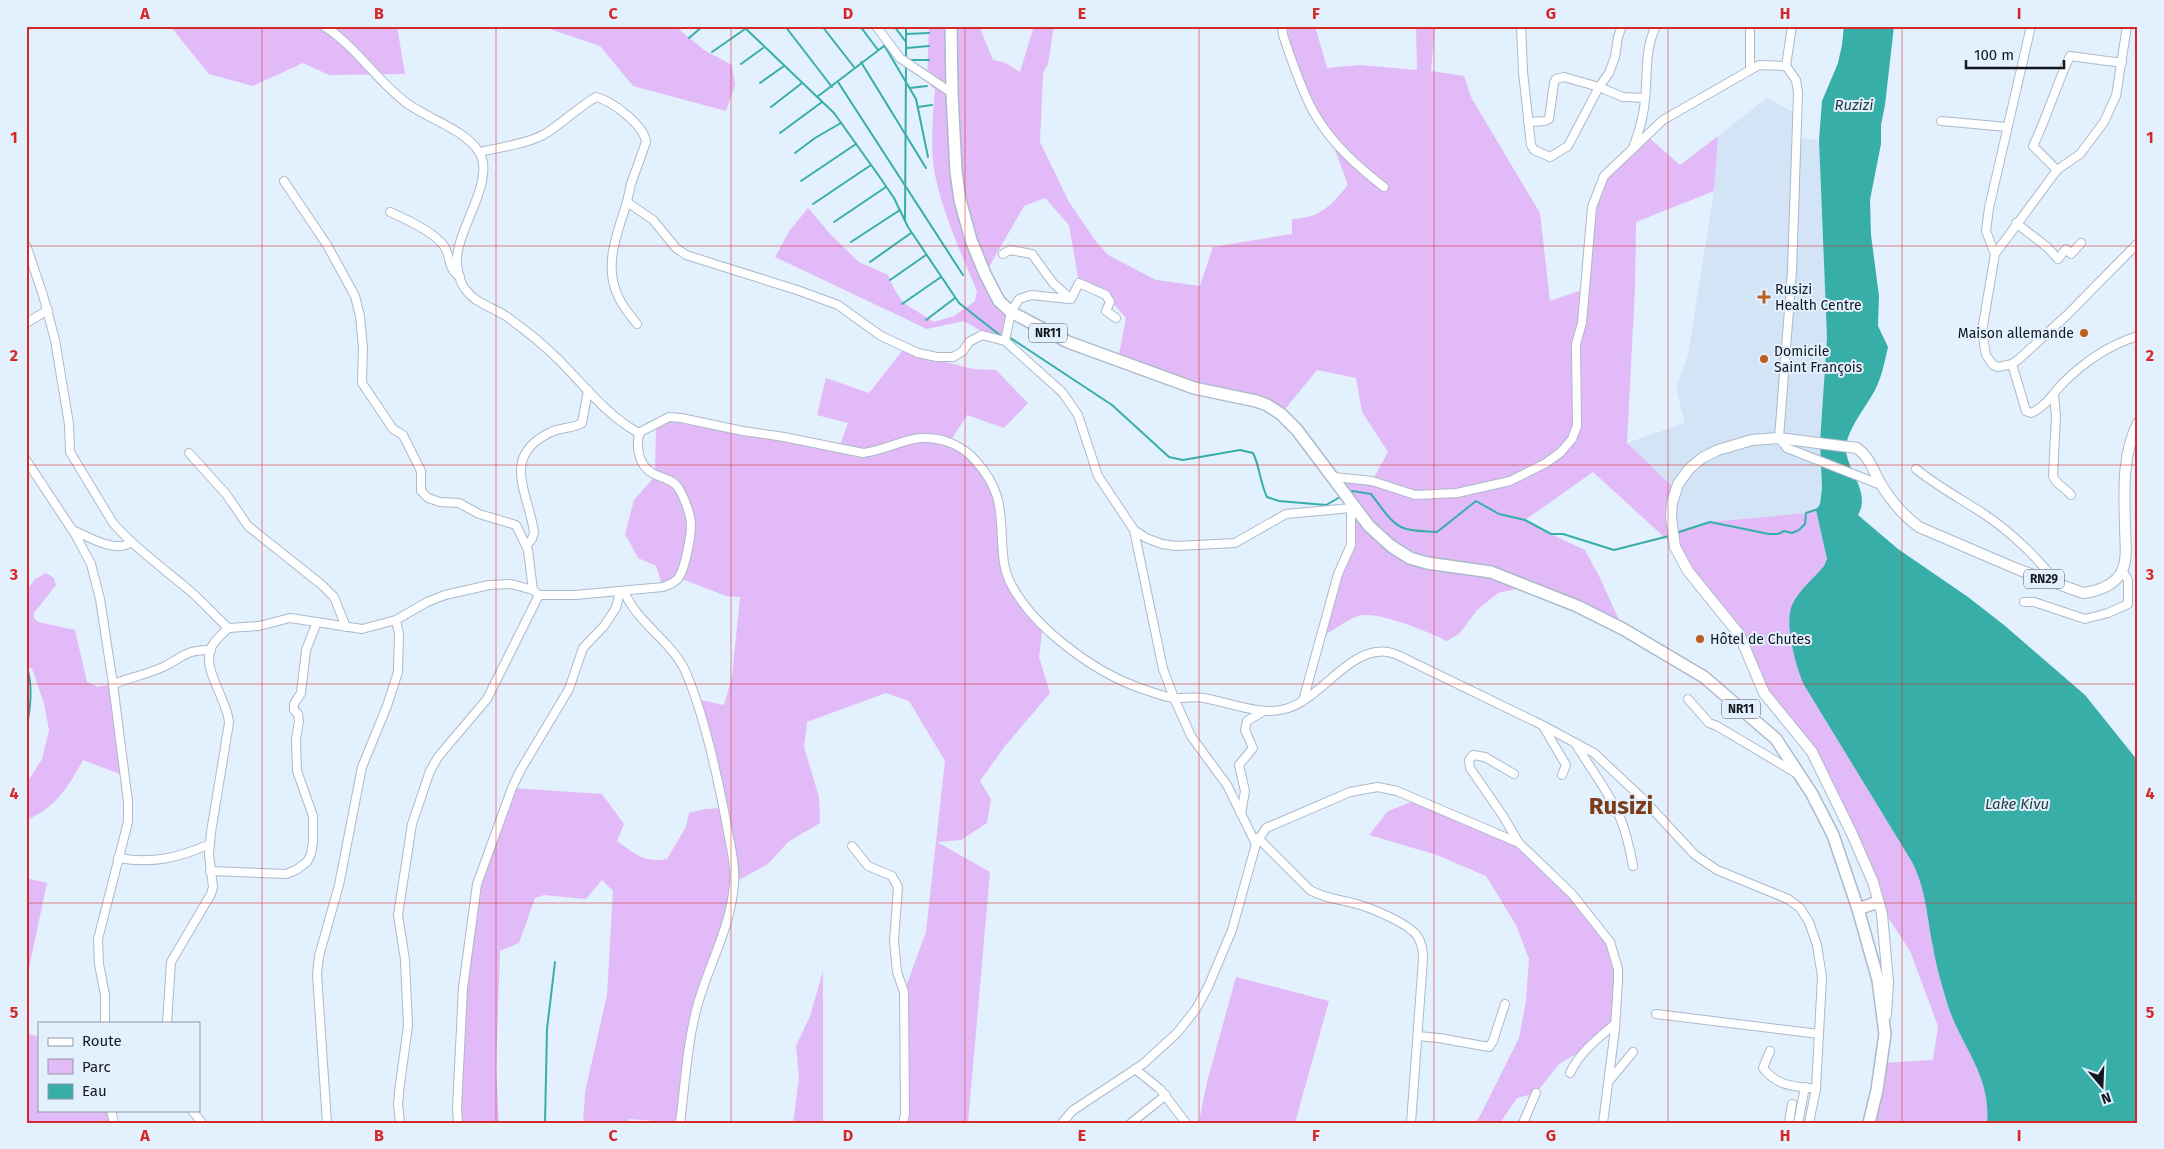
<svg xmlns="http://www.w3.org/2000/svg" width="2164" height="1149" font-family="'Fira Sans',sans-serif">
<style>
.built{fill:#d3e4f7}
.green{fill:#e2baf7}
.water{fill:#37afa8}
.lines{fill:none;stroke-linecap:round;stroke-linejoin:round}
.stream{stroke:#37afa8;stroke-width:2}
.minor-casing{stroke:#abbacb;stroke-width:10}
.major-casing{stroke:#abbacb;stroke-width:12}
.highway-casing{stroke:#abbacb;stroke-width:14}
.minor{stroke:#fff;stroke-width:8}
.major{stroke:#fff;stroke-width:10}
.highway{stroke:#fff;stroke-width:11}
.grid{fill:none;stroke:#d62828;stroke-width:1;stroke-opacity:0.55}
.poi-dot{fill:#be5d20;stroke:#e3f0fe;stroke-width:2}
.labels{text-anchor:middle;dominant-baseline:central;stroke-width:4;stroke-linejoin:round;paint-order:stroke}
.shield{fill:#e3f0fe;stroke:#515962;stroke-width:1}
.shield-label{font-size:12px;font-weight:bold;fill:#13181f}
.poi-label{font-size:14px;fill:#13181f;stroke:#e3f0fe;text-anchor:start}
.water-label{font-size:15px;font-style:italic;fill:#253f3d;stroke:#e3f0fe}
.town-label{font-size:24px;font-weight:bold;fill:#7c3d18;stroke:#e3f0fe}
.neatline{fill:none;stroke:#d62828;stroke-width:2}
.grid-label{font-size:16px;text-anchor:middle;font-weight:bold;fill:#d62828}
</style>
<rect width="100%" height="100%" fill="#e3f0fe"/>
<path class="built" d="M 1767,98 L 1797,114 L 1796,138 L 1819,140 L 1827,338 L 1820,442 L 1822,488 L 1820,504 L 1816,510 L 1806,513 L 1710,522 L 1672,532 L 1627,443 L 1685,423 L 1676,389 L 1688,355 L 1714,191 L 1718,136 Z"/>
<g class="green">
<path d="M 170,26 L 397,26 L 405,74 L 329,75 L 303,63 L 253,86 L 209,74 Z"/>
<path d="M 541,26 L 675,26 L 704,50 L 732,65 L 735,85 L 726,111 L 633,86 L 600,46 Z"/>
<path d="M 929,26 L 979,26 L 993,60 L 1006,63 L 1020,72 L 1034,26 L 1054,26 L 1048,64 L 1043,73 L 1040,142 L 1069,202 L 1097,243 L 1108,255 L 1156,280 L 1200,286 L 1213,247 L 1292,234 L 1292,219 C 1321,218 1330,206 1348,185 L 1331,139 L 1313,112 L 1282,26 L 1315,26 L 1327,68 L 1360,65 L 1417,70 L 1416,26 L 1435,26 L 1431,71 L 1464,76 L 1472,99 L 1540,213 L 1550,301 L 1585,289 L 1590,222 L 1604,176 L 1647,136 L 1680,165 L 1718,136 L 1714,191 L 1636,222 L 1635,288 L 1627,443 L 1676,490 L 1672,532 L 1710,522 L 1806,513 L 1816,510 L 1827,559 L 1824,566 L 1798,596 L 1804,685 L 1912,862 C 1926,889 1927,918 1933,947 C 1936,966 1942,986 1948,1006 C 1962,1048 1991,1075 1987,1123 L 1869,1123 L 1881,1063 L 1933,1060 L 1938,1026 L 1910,951 L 1878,902 L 1823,773 L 1777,708 L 1745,646 L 1675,547 L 1593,472 L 1525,520 L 1544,531 L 1585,550 L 1600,578 L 1623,629 L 1529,586 L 1498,593 L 1477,610 L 1460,633 L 1447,641 C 1428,632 1378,610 1358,616 C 1346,620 1333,631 1321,637 L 1349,550 L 1351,508 L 1334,477 L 1372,481 L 1388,452 L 1362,412 L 1356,378 L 1317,370 L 1281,414 L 1118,360 L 1126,318 L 1106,295 L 1079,283 L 1069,225 L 1045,198 L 1024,206 L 985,274 L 1011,312 L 1005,341 L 986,334 L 964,321 L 927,329 L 775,257 L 790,230 L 808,208 L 831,235 L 859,262 L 888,275 C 901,307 907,304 934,322 L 954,316 L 975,301 L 977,291 C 961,253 944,216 935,175 C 930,151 933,115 935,90 L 927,81 Z"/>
<path d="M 902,351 L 973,369 L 996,370 L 1028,403 L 1004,428 L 967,415 L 950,442 L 970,454 L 995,488 L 1008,578 L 1043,624 L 1039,657 L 1050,693 L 1005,746 L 980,781 L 991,799 L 987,823 L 961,840 L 937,842 L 990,872 L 968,1123 L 903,1123 L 904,992 L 926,932 L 945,761 L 909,701 L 886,693 L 807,722 L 804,747 L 819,797 L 820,823 L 788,842 L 768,864 L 735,882 L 731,910 L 697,1007 L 680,1123 L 629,1119 L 628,1123 L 583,1123 L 585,1092 L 607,995 L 613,891 L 602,880 L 586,899 L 544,895 L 535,898 L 519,943 L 500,951 L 496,1069 L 499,1123 L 458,1123 L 463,988 L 477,884 L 512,788 L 602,794 L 624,824 L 617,841 C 635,854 644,863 667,859 L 686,827 L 689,813 L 705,809 L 723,808 L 696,699 L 724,705 L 732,677 L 740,597 L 726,596 L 679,578 L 663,587 L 656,566 L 638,558 L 625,534 L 634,500 L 655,476 L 656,422 L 669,417 L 839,448 L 848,423 L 817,415 L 826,378 L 869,393 Z"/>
<path d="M 46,573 L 54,578 L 56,585 L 34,613 L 34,618 L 38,622 L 75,630 L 87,682 L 98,687 L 113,684 L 125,776 L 83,760 C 68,787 56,808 26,820 L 26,784 L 42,759 L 49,730 L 44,703 L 32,669 L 26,666 L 26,591 L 35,579 Z"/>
<path d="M 1419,799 L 1516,839 L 1544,864 L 1616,953 L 1618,1024 L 1586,1048 L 1559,1064 L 1536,1093 L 1517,1098 L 1500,1123 L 1475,1123 L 1481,1114 L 1519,1038 L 1526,1001 L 1529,959 L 1516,925 L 1486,876 L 1437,855 L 1369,835 L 1388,811 Z"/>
<path d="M 26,878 L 47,883 L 26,982 Z"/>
<path d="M 823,971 L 823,1123 L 793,1123 L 799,1078 L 796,1046 L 810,1016 Z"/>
<path d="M 1236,977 L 1329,1001 L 1295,1123 L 1207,1123 L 1199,1121 L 1207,1082 Z"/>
<path d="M 26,1033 L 39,1037 L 39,1110 L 111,1110 L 114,1123 L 26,1123 Z"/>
</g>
<path class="water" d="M 1844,26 L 1894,26 L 1885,105 L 1881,125 L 1881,144 L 1870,200 L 1871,235 L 1879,296 L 1878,326 L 1888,347 C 1885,360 1882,376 1876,388 C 1868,405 1845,431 1846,450 C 1848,473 1871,492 1858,515 L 1898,549 L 1968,597 L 2004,625 L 2085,695 L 2138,761 L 2138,1123 L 1987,1123 C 1991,1075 1962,1048 1948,1006 C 1942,986 1936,966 1933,947 C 1927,918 1926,889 1912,862 L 1804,685 C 1796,667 1784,624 1792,605 C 1798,591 1814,578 1824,566 L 1827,559 L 1816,510 L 1820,504 L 1822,488 L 1820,442 L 1827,338 L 1819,140 L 1822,101 L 1838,63 L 1842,45 Z"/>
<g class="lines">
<g class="stream">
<path d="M 743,26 L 834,113 L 879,176 L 894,198 L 908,227 L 959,303 L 1001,336 L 1004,336"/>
<path d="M 785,26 L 832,87"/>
<path d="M 822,26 L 854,67"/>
<path d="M 860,26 L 878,50"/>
<path d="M 894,26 L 906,42"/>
<path d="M 906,34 L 929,33"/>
<path d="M 689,38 L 703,26"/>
<path d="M 884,45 L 916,99 L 928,157"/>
<path d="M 907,48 L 929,46"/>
<path d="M 712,52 L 745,29"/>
<path d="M 906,59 L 906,26"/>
<path d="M 909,60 L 929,60"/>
<path d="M 861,62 L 926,168"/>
<path d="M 741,64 L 763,48"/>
<path d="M 838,82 L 963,275"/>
<path d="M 760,83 L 784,66"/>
<path d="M 910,88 L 927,86"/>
<path d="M 817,97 L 884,46"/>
<path d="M 771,107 L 802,83"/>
<path d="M 918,107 L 932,105"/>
<path d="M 780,133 L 822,102"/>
<path d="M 795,153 L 815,138 L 841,123"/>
<path d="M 801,181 L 856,144"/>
<path d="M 813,204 L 871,165"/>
<path d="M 905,219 L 906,66"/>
<path d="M 834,222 L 886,187"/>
<path d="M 851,242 L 900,210"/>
<path d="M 870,262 L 911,233"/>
<path d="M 890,280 L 926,255"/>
<path d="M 902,304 L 941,277"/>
<path d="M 926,320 L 955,298"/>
<path d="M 1009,337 L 1112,405 L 1169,457 L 1183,460 L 1240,450 L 1253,453 C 1260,467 1260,483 1267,497 L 1279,501 L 1326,505 L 1342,496"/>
<path d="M 1348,493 L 1352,491 L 1371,494 C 1380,505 1389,521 1401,527 C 1411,532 1426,531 1437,532 L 1476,501 L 1499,514 L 1525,520 L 1551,534 L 1563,534 L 1614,550 L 1669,536"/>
<path d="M 1676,533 L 1710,522 L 1769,534 L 1778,534 L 1784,531 L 1792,533 L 1799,530 L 1805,524 L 1806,513 L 1818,509"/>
<path d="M 26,664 C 34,685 30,710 26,732"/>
<path d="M 545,1123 L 547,1029 L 555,962"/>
</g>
<defs>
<g id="minor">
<path d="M 324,26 C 353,44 377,80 404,101 C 425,118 465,129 479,152 C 497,181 454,232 457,264 C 458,272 460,283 465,289 C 475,303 492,307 506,316 C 524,329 543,344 558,359 C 584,385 607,416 639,433"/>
<path d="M 876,26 L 900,58 L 952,93"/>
<path d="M 1282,26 L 1283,35 C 1292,61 1300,87 1313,111 C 1330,142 1357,166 1384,187"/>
<path d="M 1521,26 L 1523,72 L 1531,145 L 1534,150 L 1550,157 L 1568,146 L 1599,87 L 1609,73 L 1615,57 L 1618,37 L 1622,26"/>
<path d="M 1750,26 L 1750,69"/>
<path d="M 2127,26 L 2116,96 L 2104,122 L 2080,154 L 2057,170 L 1995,254 L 1982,331 L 1986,355 L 1993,365 L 1998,367 L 2012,364 L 2019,359 L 2067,315 L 2138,243"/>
<path d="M 1786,66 L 1792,26"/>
<path d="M 1941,121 L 2007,127"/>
<path d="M 1528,122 L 1545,121 L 1549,119 L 1554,83 L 1556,79 L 1564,77 L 1599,87 L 1623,97 L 1645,98"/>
<path d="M 1633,148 C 1639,132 1644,116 1645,99 C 1648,73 1644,51 1656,26"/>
<path d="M 479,152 C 498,148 526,144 543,135 C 562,124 577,108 596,97 C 612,101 644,125 646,142 L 631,184 L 627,202 L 653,220 L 676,248 L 686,255 L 797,290 L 838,305 L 881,336 L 918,353 L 937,357 L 953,357 L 963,351 L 969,342 L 982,335 L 1005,341 L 1062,392 L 1078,415 L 1098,476 L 1134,530 L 1146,538 L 1162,544 L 1176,546 L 1235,543 L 1286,514 L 1351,508 L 1355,506"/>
<path d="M 2057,170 L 2033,146 C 2047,117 2056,86 2070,56 L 2122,63"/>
<path d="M 284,181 L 327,245 L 355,296 L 360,316 L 363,348 L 362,383 L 393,429 L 403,435 L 421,471 L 421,491 L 428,498 L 440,502 L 459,503 L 479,514 L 516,525 L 528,550 L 533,590"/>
<path d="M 627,202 C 618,232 603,264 618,296 C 622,306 630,315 637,324"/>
<path d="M 390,212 C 406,219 434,232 444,246 C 452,258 446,267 460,277"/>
<path d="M 2016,223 L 2047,247 L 2058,259 L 2066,249 L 2071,254 L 2081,243"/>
<path d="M 26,245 L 43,295 L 55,340 L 69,424 L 70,452 L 113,523 C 136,549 163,568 189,590 C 203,602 215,616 228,628 L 259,626 L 290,618 L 362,629 L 396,620 L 427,602 L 445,595 L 489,585 L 511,584 L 533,590 L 539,595 L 575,595 L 663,587 C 668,585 676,583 679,577 C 685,568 691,537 691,525 C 691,515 684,497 679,489 C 670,472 642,483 638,448 C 638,442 637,435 642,431 L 669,417 L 681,418 L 743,431 L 784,437 L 863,453 C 884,451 909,436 929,438 C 946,439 964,447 975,460 C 999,486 1001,506 1002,540 C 1003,554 1003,567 1009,580 C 1030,625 1091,670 1137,687 C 1148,691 1162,696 1173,698 C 1183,699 1193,696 1203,698 C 1229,702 1259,716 1285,709 C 1321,700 1349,646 1388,652 C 1394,653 1400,656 1406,659 L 1542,725 L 1594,753 L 1643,799 L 1695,855 L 1717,870 L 1788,899 L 1800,908 L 1809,922 L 1817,945 L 1822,977 L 1816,1089 L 1809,1123"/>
<path d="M 1003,254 L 1010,250 L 1032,254 L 1053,283 L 1071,299 L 1079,283 L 1106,295 L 1110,302 L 1106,311 L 1116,318"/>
<path d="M 1995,254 L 1986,231 L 1989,208 L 2031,26"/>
<path d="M 26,323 L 48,310"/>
<path d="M 1005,341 L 1011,312 L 1019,299 L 1031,295 L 1069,299"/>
<path d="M 2012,364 L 2026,411 L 2031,413 C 2044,408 2053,394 2062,384 C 2084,362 2108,345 2138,336"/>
<path d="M 2054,395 L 2056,416 L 2053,476 C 2056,485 2066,488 2071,495"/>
<path d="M 189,453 L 226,494 L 248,526 L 322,585 L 334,597 L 346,627"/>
<path d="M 26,460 L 75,534 L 91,564 L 100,599 L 113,684 L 128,802 L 128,822 L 98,939 L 99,964 L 105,995 L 105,1023"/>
<path d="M 1916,469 C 1937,486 1961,499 1984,514 C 2011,532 2038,558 2057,583"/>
<path d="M 1334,477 L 1372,481 L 1415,495 L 1457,493 L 1510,481 L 1546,463 L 1561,452 L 1572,439 L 1577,426 L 1576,344 L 1582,323 L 1592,207 L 1604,176 L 1663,120 L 1759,65 L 1786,66 L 1796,80 L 1798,93 L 1792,271 L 1779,438 L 1787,448 L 1881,485"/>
<path d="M 73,530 C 88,537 117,554 131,542"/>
<path d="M 1134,530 L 1163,669 L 1174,698 L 1191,736 L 1227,785 L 1256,844"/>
<path d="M 527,545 L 532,539 L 534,532 C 528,492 501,457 549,433 C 560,427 572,429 582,423 L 588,390"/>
<path d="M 624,591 C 637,624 674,642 687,675 C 706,721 719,783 728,832 C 731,848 736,868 734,884 C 731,927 708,966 697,1007 C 687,1044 685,1085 680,1123"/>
<path d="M 2024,602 L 2034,602 L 2085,619 L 2108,613 L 2128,604 L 2128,580 L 2122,570"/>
<path d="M 113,684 C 129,678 148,674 163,667 C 182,658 186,649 211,650"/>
<path d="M 1688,699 L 1709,723 L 1717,726 L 1796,773"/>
<path d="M 1303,701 L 1338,574 L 1351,545 L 1351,508"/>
<path d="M 1543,726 L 1566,765 L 1562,775"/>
<path d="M 1575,743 C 1590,768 1610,793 1621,820 C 1627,835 1630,850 1633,866"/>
<path d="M 1514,774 L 1485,757 L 1473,755 L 1469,760 L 1470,768 L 1503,816 L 1519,843"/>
<path d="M 1241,814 L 1245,791 L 1239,765 L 1253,748 L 1245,730 L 1247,721 L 1264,711"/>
<path d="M 1258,838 L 1310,890 C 1323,898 1338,899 1353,903 C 1369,907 1409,923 1418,937 C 1422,944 1423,951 1423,959 L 1411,1123"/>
<path d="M 852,846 L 868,866 L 892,876 L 898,887 L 894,941 L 897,972 L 904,992 L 905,1114 L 903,1123"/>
<path d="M 118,858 C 153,864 178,858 210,844"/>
<path d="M 210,871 L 286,874 L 296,870 L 307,862 L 311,854 L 313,842 L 313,816 L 297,771 L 296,739 L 299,721 L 298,714 L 294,710 L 294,704 L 301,693 L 306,650 L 317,622"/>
<path d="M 1656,1014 L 1819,1034"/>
<path d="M 167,1023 L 171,962 L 211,894 L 213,887 L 209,855 L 211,832 L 229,723 C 228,700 200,668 212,646 C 216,639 223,634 228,628"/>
<path d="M 1418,1036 L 1439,1038 L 1489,1047 L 1493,1041 L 1505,1004"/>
<path d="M 1770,1051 L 1763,1068 C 1778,1087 1794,1086 1816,1089"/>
<path d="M 1135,1069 L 1160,1089 L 1186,1123"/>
<path d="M 1570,1073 C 1580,1052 1597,1039 1615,1024"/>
<path d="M 1609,1081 L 1633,1052"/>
<path d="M 111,1110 L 114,1123"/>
<path d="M 192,1110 L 202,1123"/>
<path d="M 327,1123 L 317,974 L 319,956 L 339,885 L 362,767 L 387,706 L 398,672 L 399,634 L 396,620"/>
<path d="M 400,1123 L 398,1104 L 400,1084 L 408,1026 L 405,960 L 398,915 L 412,824 L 430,771 L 438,757 L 487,699 L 539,595"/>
<path d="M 458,1123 L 457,1108 L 463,988 L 477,884 L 512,788 L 520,771 L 569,689 L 583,648 L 604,626 L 616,608 L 620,591"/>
<path d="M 1062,1123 L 1072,1111 L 1143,1064 L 1177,1033 L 1196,1009 L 1208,987 L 1232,930 L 1256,844 L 1266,828 L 1350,792 L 1378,787 L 1397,791 L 1519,843 L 1572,894 L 1610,942 L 1618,969 L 1618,981 L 1615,1029 L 1603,1123"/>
<path d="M 1131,1123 L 1166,1095"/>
<path d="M 1523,1123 L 1536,1093"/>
<path d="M 1789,1123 L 1792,1104"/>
<path d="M 1798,1123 L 1805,1087"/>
</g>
<path id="major" d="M 1886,1015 L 1888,982 L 1882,914 L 1873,882 L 1852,834 L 1812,752 L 1764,693 L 1739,634 L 1688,571 L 1675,547 L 1671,518 L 1672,503 L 1678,484 L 1689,469 L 1702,458 L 1718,450 L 1752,440 L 1779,438 L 1857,448 C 1871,458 1873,472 1882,486 C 1892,502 1904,516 1919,527 L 2017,569 L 2083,593 C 2098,591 2115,585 2122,571 C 2128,558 2125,540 2125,526 C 2124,492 2122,454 2138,423"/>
<g id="highway">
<path d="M 951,26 L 952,93 L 956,172 L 960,200 L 971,240 L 985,274 L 999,301 L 1011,312 L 1068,342 L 1194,388 L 1256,401 L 1267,405 L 1281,414 L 1297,430 L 1369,526 L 1391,546 L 1410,558 L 1427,563 L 1491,572 L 1577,606 L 1623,629 L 1704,677 L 1776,739 L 1812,794 L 1833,835 L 1858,909 L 1878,980 L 1885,1034 L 1877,1090 L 1869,1123"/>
<path d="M 1858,909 L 1878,902"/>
</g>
</defs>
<use href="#minor" class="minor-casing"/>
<use href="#major" class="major-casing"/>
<use href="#highway" class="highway-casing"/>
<use href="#minor" class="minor"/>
<use href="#major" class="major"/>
<use href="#highway" class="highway"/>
</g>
<path class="grid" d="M 262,26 L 262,1123M 496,26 L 496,1123M 731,26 L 731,1123M 965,26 L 965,1123M 1199,26 L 1199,1123M 1434,26 L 1434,1123M 1668,26 L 1668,1123M 1902,26 L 1902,1123M 26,246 L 2138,246M 26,465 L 2138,465M 26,684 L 2138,684M 26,903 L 2138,903"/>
<g class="poi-dot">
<path d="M1761.5 289.5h5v5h5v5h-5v5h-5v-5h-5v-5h5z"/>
<circle cx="2084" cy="333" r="5"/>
<circle cx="1764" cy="359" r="5"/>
<circle cx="1700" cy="639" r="5"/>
</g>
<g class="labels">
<g class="shield">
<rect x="1029" y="323.5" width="38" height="19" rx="4"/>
<rect x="2024" y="569.5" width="40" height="19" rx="4"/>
<rect x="1722" y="699.5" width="38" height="19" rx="4"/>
</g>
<g class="shield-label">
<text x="1048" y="333">NR11</text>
<text x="2044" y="579">RN29</text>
<text x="1741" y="709">NR11</text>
</g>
<g class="poi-label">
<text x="1775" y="289">Rusizi<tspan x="1775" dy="16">Health Centre</tspan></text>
<text x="2074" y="333" text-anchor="end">Maison allemande</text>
<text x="1774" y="351">Domicile<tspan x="1774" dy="16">Saint François</tspan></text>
<text x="1710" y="639">Hôtel de Chutes</text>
</g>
<g class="water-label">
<text x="1854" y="105">Ruzizi</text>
<text x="2017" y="804">Lake Kivu</text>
</g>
<g class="town-label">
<text x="1621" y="806">Rusizi</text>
</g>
</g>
<rect width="2164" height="1149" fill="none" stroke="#e3f0fe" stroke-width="55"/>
<rect x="38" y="1022" width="162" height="90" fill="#e3f0fe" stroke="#909aa5"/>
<rect x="48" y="1038" width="25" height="8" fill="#ffffff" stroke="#909aa5"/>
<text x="82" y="1046" font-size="15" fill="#13181f">Route</text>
<rect x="48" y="1059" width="25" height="15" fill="#e2baf7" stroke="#909aa5"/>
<text x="82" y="1072" font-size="15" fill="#13181f">Parc</text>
<rect x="48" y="1084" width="25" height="15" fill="#37afa8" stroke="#909aa5"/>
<text x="82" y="1096" font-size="15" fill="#13181f">Eau</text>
<g transform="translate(2102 1086) rotate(161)" stroke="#e3f0fe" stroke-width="4" paint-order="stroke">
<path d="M0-4L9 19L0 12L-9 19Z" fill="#13181f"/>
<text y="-8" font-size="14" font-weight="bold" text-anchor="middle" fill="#13181f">N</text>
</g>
<path d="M1966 60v8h98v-8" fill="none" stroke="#13181f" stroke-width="2.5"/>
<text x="1974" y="60" font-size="15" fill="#13181f" stroke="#e3f0fe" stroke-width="4" paint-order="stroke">100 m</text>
<rect x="28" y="28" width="2108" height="1094" class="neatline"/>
<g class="grid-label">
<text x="145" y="19">A</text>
<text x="379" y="19">B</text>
<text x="613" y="19">C</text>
<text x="848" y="19">D</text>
<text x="1082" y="19">E</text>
<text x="1316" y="19">F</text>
<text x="1551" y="19">G</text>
<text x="1785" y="19">H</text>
<text x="2019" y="19">I</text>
<text x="14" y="143">1</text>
<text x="2150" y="143">1</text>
<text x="14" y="361">2</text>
<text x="2150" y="361">2</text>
<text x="14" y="580">3</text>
<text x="2150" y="580">3</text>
<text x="14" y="799">4</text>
<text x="2150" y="799">4</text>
<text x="14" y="1018">5</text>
<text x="2150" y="1018">5</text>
<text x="145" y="1141">A</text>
<text x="379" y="1141">B</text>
<text x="613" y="1141">C</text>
<text x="848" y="1141">D</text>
<text x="1082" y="1141">E</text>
<text x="1316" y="1141">F</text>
<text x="1551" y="1141">G</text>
<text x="1785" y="1141">H</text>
<text x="2019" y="1141">I</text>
</g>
</svg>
